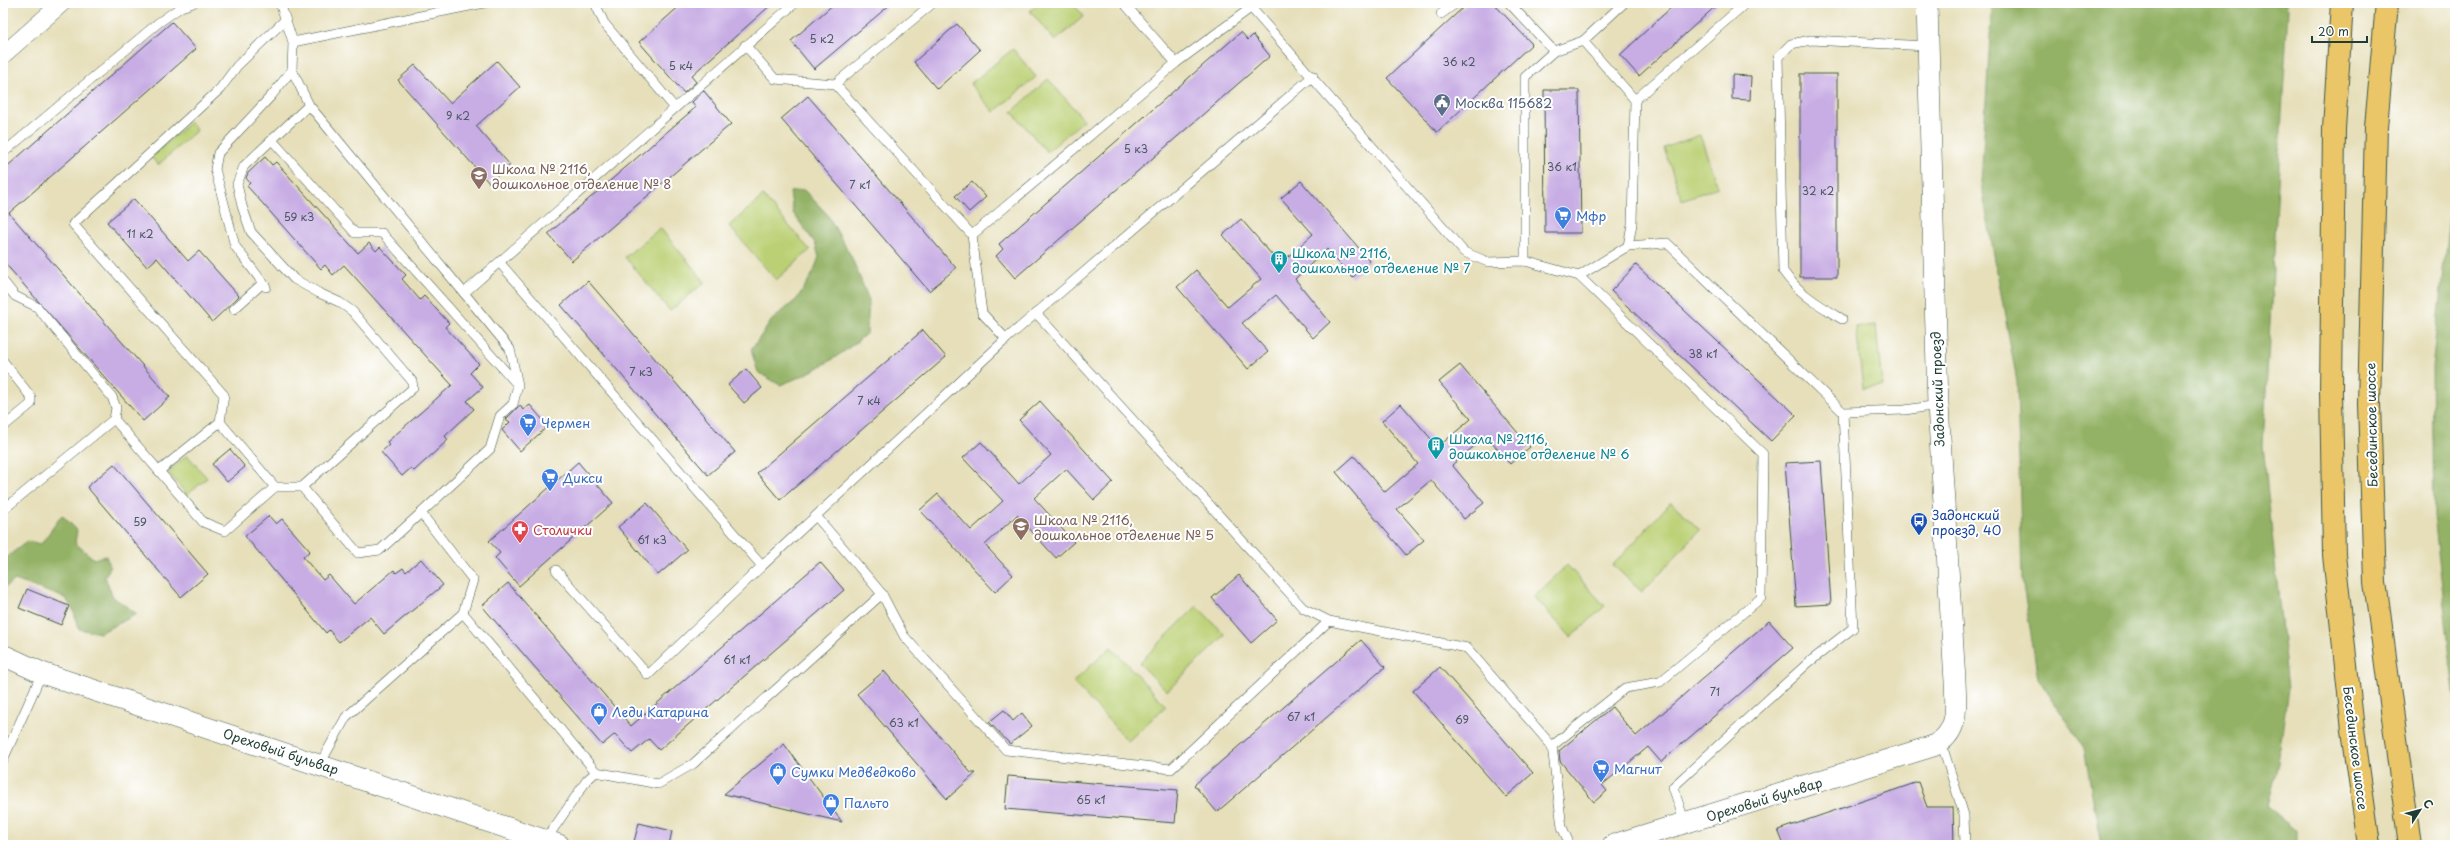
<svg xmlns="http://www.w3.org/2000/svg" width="2458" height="848" font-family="'Playpen Sans',sans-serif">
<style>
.green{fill:#bbd074;stroke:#6d8654}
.forest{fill:#94b266;stroke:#5a784d}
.building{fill:#c8ade4}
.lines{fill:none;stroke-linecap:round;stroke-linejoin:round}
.service-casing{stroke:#3d5548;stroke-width:10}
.minor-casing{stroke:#3d5548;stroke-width:18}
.tertiary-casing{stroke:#3d5548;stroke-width:22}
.primary-casing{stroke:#3d5548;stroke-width:24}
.service{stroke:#fff;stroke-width:9}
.minor{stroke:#fff;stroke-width:17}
.tertiary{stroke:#fff;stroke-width:21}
.primary{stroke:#eac669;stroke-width:22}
.labels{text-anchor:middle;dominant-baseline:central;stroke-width:4;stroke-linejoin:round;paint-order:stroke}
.number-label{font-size:11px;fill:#495960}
.service-label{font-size:13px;fill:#4e5e75;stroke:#fff;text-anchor:start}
.education-label{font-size:13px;fill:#785e54;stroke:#fff;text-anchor:start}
.shop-label{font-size:13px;fill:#366cbe;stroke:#fff;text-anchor:start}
.culture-label{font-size:13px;fill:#0d838f;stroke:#fff;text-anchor:start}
.street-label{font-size:13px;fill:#1f3d34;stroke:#fff}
.transit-label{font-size:13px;fill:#164399;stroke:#fff;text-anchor:start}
.health-label{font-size:13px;fill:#be3a42;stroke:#fff;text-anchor:start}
</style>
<rect width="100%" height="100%" fill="#fff"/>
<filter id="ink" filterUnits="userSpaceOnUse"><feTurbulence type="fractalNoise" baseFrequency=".025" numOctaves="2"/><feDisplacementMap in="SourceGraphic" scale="8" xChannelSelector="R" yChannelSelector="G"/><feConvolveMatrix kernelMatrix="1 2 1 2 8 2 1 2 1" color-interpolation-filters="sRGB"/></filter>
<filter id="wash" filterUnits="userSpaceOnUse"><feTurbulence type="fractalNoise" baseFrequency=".012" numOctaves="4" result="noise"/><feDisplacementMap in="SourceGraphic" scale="16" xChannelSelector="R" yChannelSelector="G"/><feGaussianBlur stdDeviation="0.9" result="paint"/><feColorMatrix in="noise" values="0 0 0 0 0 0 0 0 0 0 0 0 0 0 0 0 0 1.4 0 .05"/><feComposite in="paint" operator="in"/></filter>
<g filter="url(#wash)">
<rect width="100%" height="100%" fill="#e6dfba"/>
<g class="green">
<path d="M 1039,3 L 1072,3 L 1084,16 L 1055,41 L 1030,11 Z"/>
<path d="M 1013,49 L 1036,77 L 994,112 L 970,84 Z"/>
<path d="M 1048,79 L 1084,120 L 1047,152 L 1012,112 Z"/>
<path d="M 190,122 L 197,130 L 158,165 L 151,157 Z"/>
<path d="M 1700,135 L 1718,187 L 1682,200 L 1664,148 Z"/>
<path d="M 763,196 L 810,250 L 776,280 L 729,226 Z"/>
<path d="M 660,228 L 705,282 L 670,311 L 625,257 Z"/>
<path d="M 1876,325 L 1882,386 L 1863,388 L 1856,327 Z"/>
<path d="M 187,455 L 207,478 L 187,495 L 168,472 Z"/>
<path d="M 1671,502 L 1700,530 L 1642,592 L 1613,565 Z"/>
<path d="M 1567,565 L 1605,606 L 1571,637 L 1534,597 Z"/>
<path d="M 1197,606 L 1225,635 L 1167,691 L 1139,663 Z"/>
<path d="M 1111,647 L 1166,706 L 1128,741 L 1073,682 Z"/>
</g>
<g class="forest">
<path d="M 1992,3 L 2287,3 L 2288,9 L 2263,445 L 2288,689 L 2278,763 L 2268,807 L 2296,830 L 2296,845 L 2101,845 L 2084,748 L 2038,678 L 2022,579 L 2017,382 L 1981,183 Z"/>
<path d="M 2455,165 L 2455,702 L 2434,515 L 2432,368 Z"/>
<path d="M 804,190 L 827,214 L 851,256 L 869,300 L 867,333 C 841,356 813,373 780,385 L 758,372 L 751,350 L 772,320 L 797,299 L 813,273 L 819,257 L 815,243 L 793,213 L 790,192 Z"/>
<path d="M 62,515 L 77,530 L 75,543 L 94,559 L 106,556 L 110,567 L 105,577 L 113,597 L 137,614 L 100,633 L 79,629 L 72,607 L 65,598 L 15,580 L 3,589 L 3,557 L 4,559 L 28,541 L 41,544 Z"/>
</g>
<g id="blocks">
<g class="building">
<path d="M 683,3 L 773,3 L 691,76 L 696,82 L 684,93 L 639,42 Z"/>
<path d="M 835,3 L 892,3 L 814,69 L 791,41 Z"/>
<path d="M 1468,3 L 1493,3 L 1532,44 L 1437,132 L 1387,78 Z"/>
<path d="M 1676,3 L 1719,3 L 1639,76 L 1620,55 Z"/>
<path d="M 172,22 L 196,49 L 9,213 L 170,397 L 143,421 L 3,261 L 3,170 Z"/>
<path d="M 957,24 L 980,50 L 937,89 L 914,62 Z"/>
<path d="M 1241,32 L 1248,40 L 1253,35 L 1270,56 L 1015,278 L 996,256 L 1003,249 L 999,244 Z"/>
<path d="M 497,61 L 520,87 L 476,126 L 510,165 L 489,183 L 398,80 L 415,65 L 450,103 Z"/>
<rect x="1800" y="74" width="37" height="203"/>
<path d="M 1732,75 L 1751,76 L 1750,100 L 1732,99 Z"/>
<path d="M 1544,90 L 1579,90 L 1581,233 L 1545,233 Z"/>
<path d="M 704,91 L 731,124 L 572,261 L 548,234 L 696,107 L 692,102 Z"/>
<path d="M 808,96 L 956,268 L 929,291 L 781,119 Z"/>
<path d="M 265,157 L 272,165 L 276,162 L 358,253 L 369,243 L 376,251 L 380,247 L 406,275 L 402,279 L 420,300 L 424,296 L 449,323 L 445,327 L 479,364 L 470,373 L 483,387 L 467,401 L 474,409 L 445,436 L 448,440 L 414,471 L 411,468 L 402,476 L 381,452 L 389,445 L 387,442 L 452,385 L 344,265 L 333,275 L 325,265 L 321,269 L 247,186 L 250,183 L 246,178 L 248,173 Z"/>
<path d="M 1301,181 L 1370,261 L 1352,278 L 1327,249 L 1295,279 L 1330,322 L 1313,338 L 1276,295 L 1242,323 L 1268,352 L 1248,369 L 1177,287 L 1196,270 L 1228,307 L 1261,279 L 1223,235 L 1241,219 L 1280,264 L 1313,234 L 1281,198 Z"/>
<path d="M 972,182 L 986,197 L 969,212 L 955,196 Z"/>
<path d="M 134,199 L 188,261 L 199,251 L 239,296 L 212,322 L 157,258 L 147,267 L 107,222 Z"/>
<path d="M 1636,265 L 1796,415 L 1771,441 L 1611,291 Z"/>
<path d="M 588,281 L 735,452 L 708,475 L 561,305 Z"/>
<path d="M 923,330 L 946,357 L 780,500 L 757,473 Z"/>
<path d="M 1460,365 L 1530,447 L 1510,464 L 1486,436 L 1452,465 L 1484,503 L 1464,519 L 1431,480 L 1397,509 L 1424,540 L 1406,555 L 1336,472 L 1354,456 L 1385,492 L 1418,464 L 1382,421 L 1401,404 L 1438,447 L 1471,419 L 1439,382 Z"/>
<path d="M 746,369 L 762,388 L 744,403 L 728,385 Z"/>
<path d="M 1040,401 L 1113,482 L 1094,500 L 1066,469 L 1034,498 L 1074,542 L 1056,558 L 1017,515 L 985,545 L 1013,575 L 995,592 L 920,510 L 938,494 L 971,530 L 1003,501 L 963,458 L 981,442 L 1019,484 L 1051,455 L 1019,420 Z"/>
<path d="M 520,405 L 523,410 L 530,405 L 548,426 L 520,451 L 502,430 L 510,422 L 506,419 Z"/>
<path d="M 230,449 L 245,467 L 227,482 L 212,464 Z"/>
<path d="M 1821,461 L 1831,604 L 1796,606 L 1785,463 Z"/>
<path d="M 578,462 L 613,503 L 519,586 L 495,558 L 500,553 L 489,541 Z"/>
<path d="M 114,464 L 208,574 L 181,597 L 87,487 Z"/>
<path d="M 647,503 L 687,550 L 658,575 L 618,527 Z"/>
<path d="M 269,516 L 276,524 L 282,519 L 310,551 L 303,557 L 323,580 L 329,575 L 354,604 L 394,570 L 396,573 L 403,568 L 406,572 L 421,559 L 443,585 L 384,634 L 370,617 L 339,642 L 329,630 L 326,633 L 245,536 Z"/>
<path d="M 820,562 L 844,590 L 659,750 L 649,739 L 632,753 L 615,734 L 602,745 L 482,606 L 508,583 L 631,726 Z"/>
<path d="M 1239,575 L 1277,620 L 1251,643 L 1212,598 Z"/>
<path d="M 27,589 L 69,606 L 61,625 L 19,608 Z"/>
<path d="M 1769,621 L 1793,648 L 1661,762 L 1648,747 L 1602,785 L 1607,791 L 1594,802 L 1560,761 L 1559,751 L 1612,707 L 1636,736 Z"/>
<path d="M 1361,640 L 1385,667 L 1217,812 L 1194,785 Z"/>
<path d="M 1440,667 L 1533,773 L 1506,797 L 1413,691 Z"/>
<path d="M 884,671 L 971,773 L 976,773 L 947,799 L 857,694 Z"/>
<path d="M 1004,710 L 1013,721 L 1022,713 L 1032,726 L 1010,744 L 989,722 Z"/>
<path d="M 784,744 L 842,822 L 724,794 Z"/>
<path d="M 1008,776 L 1178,790 L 1175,823 L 1005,809 Z"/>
<path d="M 1918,782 L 1927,807 L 1953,807 L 1954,845 L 1784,845 L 1778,830 Z"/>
<path d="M 639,823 L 672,831 L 669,845 L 633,845 Z"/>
</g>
</g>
</g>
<g filter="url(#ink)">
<use href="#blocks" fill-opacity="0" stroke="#3d5548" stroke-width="1"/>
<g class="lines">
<defs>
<g id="service">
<path d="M 280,3 L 293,42 L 292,70 L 309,105 L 464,293 L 795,3"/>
<path d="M 595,3 L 604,23 L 674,107"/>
<path d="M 933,3 L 835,84 L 972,235"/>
<path d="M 1124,3 L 1176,63"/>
<path d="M 1247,3 L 1464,252 L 1488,262 L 1525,261 L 1579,276 L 1628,246"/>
<path d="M 1509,3 L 1554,51"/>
<path d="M 1746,3 L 1635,100 L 1632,224 L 1628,246 L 1667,243 L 1843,412 L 1905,410 L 1938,405"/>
<path d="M 1441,14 L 1456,3"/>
<path d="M 1583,41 L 1635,100"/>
<path d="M 293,42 L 484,3"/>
<path d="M 745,45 L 775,79 L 835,84"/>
<path d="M 272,140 L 355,233 L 382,233 L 516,383"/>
<path d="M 3,153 L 158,23 L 181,7 L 193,3"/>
<path d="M 1525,261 L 1525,77 L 1554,51 L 1583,41 L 1624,3"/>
<path d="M 500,263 L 762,566 L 1006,339 L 1313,76"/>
<path d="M 3,281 L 15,296 L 37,307 L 112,397 L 116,408 L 114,419 L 203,522 L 225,531 L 275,487 L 302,487 L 413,388 L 412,381 L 352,311 L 339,302 L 319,293 L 294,279 L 251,232 L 242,206 L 237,184 L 244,166 L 309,105"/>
<path d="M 266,287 L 235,246 L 215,169 L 218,153 L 272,95 L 292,70"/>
<path d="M 234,309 L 263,283"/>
<path d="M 1036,313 L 1303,608 L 1329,621 L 1467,648 L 1552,746"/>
<path d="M 1842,319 C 1819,305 1799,294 1783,271 L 1778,57 L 1791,44 L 1811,40 L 1927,46"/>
<path d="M 1006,339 L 982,313 L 972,235 L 1176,63 L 1252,7"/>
<path d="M 3,361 L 31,397 L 31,404 L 3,427"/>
<path d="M 159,471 L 220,422"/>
<path d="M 275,487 L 220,422 L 224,395 L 73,224 L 220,89 L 237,66 L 285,20"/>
<path d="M 302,487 L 358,553 L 380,550 L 421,513"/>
<path d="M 3,510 L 114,419"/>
<path d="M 556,570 L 648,675 L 762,566"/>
<path d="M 882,594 L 904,636 L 1006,750 L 1171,769 L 1329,621"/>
<path d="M 463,613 L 596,772"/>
<path d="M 1941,742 L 1964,815 L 1965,845"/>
<path d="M 3,760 L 42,673"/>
<path d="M 320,764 L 346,717 L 463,613 L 473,580 L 421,513 L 490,449 L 500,416 L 513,404 L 518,385 L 510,349 L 464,293"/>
<path d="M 1685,823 L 1673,787 L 1808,663 L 1853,628 L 1843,412"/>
<path d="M 545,841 L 587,780 L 596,772 L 658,784 L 693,764 L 882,594 L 816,516"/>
<path d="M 1570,845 L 1562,827 L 1552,746 L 1625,688 L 1660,682 L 1761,598 L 1763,454 L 1579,276"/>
</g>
<path id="minor" d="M 3,55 L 62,3"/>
<g id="tertiary">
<path d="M 3,655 L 42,673 L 559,845"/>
<path d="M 1613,845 L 1933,746 C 1960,733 1956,707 1955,681 L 1938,405 L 1927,3"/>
</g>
<g id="primary">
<path d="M 2342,3 L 2334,129 L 2331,391 L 2334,555 L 2353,730 L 2369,845"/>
<path d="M 2387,3 L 2376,127 L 2369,404 L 2375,582 L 2410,845"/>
</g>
</defs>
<use href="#service" class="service-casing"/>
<use href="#minor" class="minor-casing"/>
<use href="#tertiary" class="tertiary-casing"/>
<use href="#primary" class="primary-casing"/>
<use href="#service" class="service"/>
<use href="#minor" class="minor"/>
<use href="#tertiary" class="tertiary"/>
<use href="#primary" class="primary"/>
</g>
</g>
<defs>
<symbol id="civic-pin" viewBox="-11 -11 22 30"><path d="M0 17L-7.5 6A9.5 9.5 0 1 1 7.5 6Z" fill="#5c6f8a" stroke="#fff"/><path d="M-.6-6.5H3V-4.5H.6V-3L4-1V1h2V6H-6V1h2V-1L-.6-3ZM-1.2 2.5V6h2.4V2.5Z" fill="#fff"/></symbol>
<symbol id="school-pin" viewBox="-11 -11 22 30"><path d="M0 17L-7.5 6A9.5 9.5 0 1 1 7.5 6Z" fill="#8d6e63" stroke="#fff"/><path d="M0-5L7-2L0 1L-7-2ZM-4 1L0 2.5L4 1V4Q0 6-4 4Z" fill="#fff"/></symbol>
<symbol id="supermarket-pin" viewBox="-11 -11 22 30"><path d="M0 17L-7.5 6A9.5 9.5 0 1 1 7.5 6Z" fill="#3f7fe0" stroke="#fff"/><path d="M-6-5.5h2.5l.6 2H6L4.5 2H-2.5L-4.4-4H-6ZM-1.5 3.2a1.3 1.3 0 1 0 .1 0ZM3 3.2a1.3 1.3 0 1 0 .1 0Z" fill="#fff"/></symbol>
<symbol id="building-pin" viewBox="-11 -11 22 30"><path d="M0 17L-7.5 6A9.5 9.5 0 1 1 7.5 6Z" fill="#0f9aa8" stroke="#fff"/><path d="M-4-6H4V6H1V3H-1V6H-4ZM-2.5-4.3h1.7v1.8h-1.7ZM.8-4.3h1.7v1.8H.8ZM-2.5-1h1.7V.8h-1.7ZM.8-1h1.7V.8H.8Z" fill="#fff"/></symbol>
<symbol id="bus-pin" viewBox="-11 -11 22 30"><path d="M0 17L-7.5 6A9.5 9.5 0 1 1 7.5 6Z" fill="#1a4fb4" stroke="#fff"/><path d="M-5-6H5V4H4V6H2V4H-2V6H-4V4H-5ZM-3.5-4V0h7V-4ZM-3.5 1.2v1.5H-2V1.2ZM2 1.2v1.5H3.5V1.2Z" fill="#fff"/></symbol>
<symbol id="pharmacy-pin" viewBox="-11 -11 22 30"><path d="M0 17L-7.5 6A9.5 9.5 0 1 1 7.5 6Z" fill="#e0444e" stroke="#fff"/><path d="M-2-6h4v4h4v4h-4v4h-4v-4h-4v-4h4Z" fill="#fff"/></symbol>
<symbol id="shop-pin" viewBox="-11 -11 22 30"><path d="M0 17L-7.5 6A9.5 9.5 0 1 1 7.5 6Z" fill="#3f7fe0" stroke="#fff"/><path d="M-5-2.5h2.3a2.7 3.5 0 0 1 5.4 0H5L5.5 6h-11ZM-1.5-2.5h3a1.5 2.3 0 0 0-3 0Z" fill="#fff"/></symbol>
</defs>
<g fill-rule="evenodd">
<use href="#civic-pin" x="1432" y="92" width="20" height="27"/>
<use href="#school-pin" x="469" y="165" width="20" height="27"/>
<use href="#supermarket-pin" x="1553" y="205" width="20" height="27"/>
<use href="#building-pin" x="1269" y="249" width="20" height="27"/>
<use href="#supermarket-pin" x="518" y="412" width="20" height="27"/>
<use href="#building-pin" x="1426" y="435" width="20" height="27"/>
<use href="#supermarket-pin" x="540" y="467" width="20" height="27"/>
<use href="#bus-pin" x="1909" y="511" width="20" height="27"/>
<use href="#school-pin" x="1011" y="516" width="20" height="27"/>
<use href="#pharmacy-pin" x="510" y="519" width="20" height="27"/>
<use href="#shop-pin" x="589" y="701" width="20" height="27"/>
<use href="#supermarket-pin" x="1591" y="758" width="20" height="27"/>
<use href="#shop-pin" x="768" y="761" width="20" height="27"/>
<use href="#shop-pin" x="821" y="792" width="20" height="27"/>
</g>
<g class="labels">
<g class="number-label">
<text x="822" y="38">5 к2</text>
<text x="1459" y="61">36 к2</text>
<text x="681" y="65">5 к4</text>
<text x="458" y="115">9 к2</text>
<text x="1136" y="148">5 к3</text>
<text x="1562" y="166">36 к1</text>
<text x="860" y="184">7 к1</text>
<text x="1818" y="190">32 к2</text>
<text x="299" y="216">59 к3</text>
<text x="140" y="233">11 к2</text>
<text x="1703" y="353">38 к1</text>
<text x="641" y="371">7 к3</text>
<text x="869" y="400">7 к4</text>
<text x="140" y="521">59</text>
<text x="652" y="539">61 к3</text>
<text x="737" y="659">61 к1</text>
<text x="1715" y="691">71</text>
<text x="1301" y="716">67 к1</text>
<text x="1462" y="719">69</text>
<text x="904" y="722">63 к1</text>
<text x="1091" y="799">65 к1</text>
</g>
<g class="service-label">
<text x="1455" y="102">Москва 115682</text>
</g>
<g class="education-label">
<text x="492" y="168">Школа № 2116,<tspan x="492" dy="15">дошкольное отделение № 8</tspan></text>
<text x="1034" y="519">Школа № 2116,<tspan x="1034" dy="15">дошкольное отделение № 5</tspan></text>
</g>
<g class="shop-label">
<text x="1576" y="215">Мфр</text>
<text x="541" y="422">Чермен</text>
<text x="563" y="477">Дикси</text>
<text x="612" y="711">Леди Катарина</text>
<text x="1614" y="768">Магнит</text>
<text x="791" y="771">Сумки Медведково</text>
<text x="844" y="802">Пальто</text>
</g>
<g class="culture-label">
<text x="1292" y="252">Школа № 2116,<tspan x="1292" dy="15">дошкольное отделение № 7</tspan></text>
<text x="1449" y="438">Школа № 2116,<tspan x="1449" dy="15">дошкольное отделение № 6</tspan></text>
</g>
<g class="street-label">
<text transform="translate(1937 389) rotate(-92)">Задонский проезд</text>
<text transform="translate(2371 425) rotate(-91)">Бесединское шоссе</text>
<text transform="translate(2356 748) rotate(83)">Бесединское шоссе</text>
<text transform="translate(281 751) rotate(18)">Ореховый бульвар</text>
<text transform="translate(1764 799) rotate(-17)">Ореховый бульвар</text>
</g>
<g class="transit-label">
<text x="1932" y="514">Задонский<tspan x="1932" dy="15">проезд, 40</tspan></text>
</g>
<g class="health-label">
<text x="533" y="529">Столички</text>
</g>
</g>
<rect width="2458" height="848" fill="none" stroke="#fff" stroke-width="16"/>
<g transform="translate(2420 810) rotate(54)" stroke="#ffffff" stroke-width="3" paint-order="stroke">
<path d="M0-3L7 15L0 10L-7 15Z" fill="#1f3d34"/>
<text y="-6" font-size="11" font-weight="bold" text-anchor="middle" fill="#1f3d34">С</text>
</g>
<path d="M2312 36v6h55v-6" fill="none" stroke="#1f3d34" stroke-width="2"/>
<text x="2318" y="36" font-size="12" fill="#1f3d34" stroke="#ffffff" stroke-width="3" paint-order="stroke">20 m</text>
</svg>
